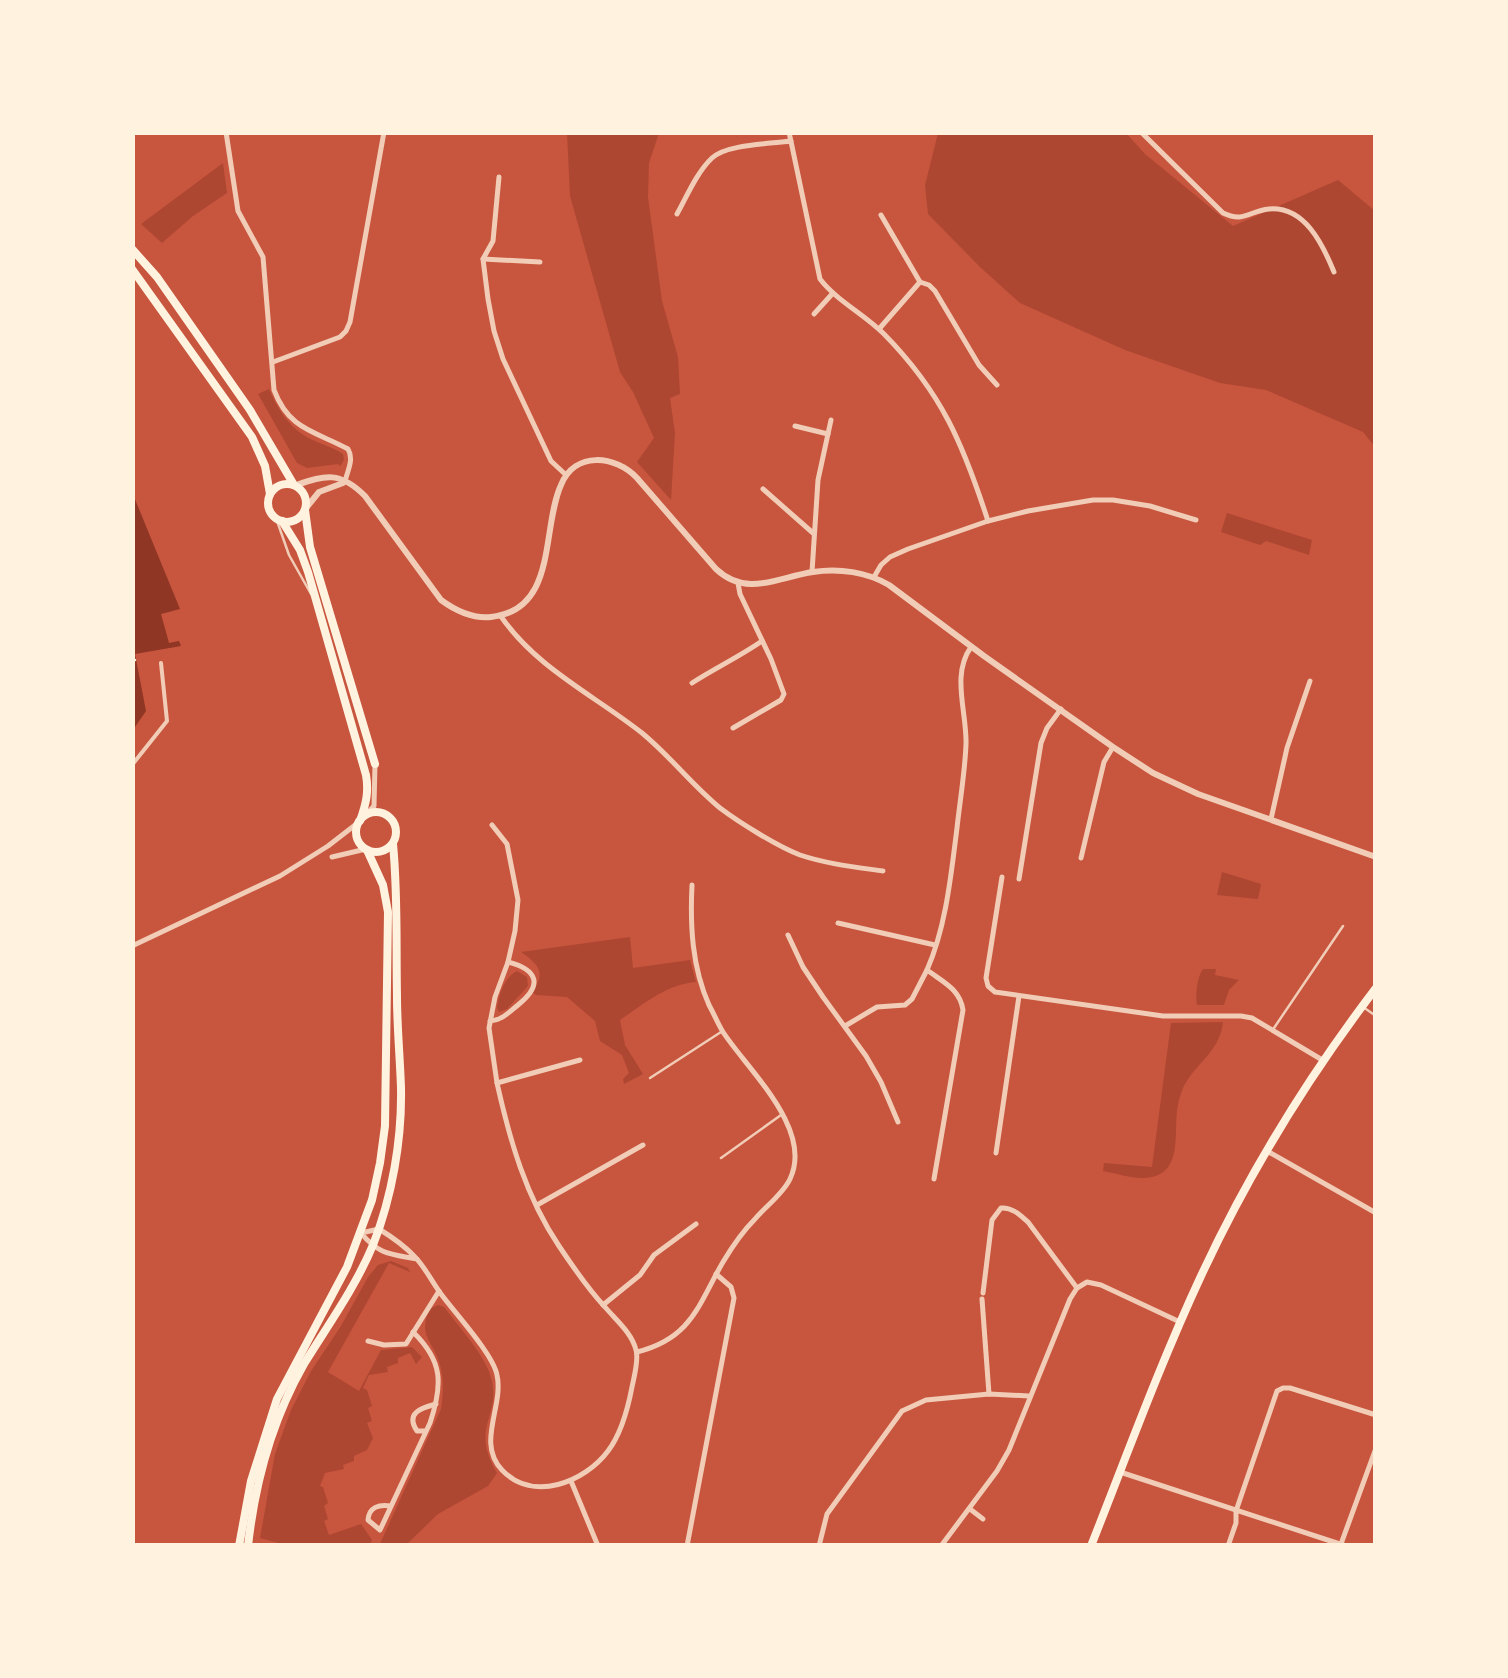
<svg xmlns="http://www.w3.org/2000/svg" width="1508" height="1678" font-family="'Fira Sans',sans-serif">
<style>
.green{fill:#ae4732}
.water{fill:#8f3625}
.lines{fill:none;stroke-linecap:round;stroke-linejoin:round}
.path{stroke:#fff3e0;stroke-width:2.5}
.service{stroke:#f1ccb7;stroke-width:2.5}
.pedestrian{stroke:#f1ccb7;stroke-width:4}
.minor{stroke:#f1ccb7;stroke-width:5}
.tertiary{stroke:#f1ccb7;stroke-width:6}
.secondary{stroke:#fff3e0;stroke-width:8}
</style>
<rect width="100%" height="100%" fill="#c8553d"/>
<g class="green">
<path d="M 567,133 L 659,133 L 649,163 L 648,197 L 662,301 L 678,357 L 680,394 L 670,398 L 675,433 L 671,500 L 637,462 L 654,438 L 633,392 L 620,372 L 570,196 Z"/>
<path d="M 938,133 L 1126,133 L 1145,154 L 1233,226 L 1338,180 L 1375,211 L 1375,447 L 1363,432 L 1266,390 L 1220,383 L 1125,350 L 1020,303 L 980,267 L 928,214 L 925,185 Z"/>
<path d="M 223,163 L 227,193 L 193,216 L 162,243 L 141,224 Z"/>
<path d="M 269,389 C 277,407 287,425 305,436 C 317,443 331,446 343,454 L 344,460 L 340,466 L 338,464 L 307,468 L 297,463 L 258,394 Z"/>
<path d="M 1227,513 L 1312,540 L 1309,555 L 1266,541 L 1260,545 L 1221,532 Z"/>
<path d="M 1222,872 L 1261,884 L 1258,899 L 1217,895 Z"/>
<path d="M 630,937 L 633,968 L 690,960 L 696,982 C 667,984 644,1004 620,1020 L 625,1045 L 643,1074 L 624,1084 L 623,1079 L 629,1073 L 622,1055 L 600,1041 L 595,1021 L 567,997 L 536,995 L 532,992 C 547,972 538,964 521,952 Z"/>
<path d="M 1203,969 L 1216,969 L 1215,975 L 1239,980 L 1229,990 L 1224,1005 L 1197,1005 C 1195,995 1197,977 1203,969 Z"/>
<path d="M 517,971 L 527,977 L 528,986 L 507,1009 L 499,1012 L 497,1008 C 499,994 504,978 517,971 Z"/>
<path d="M 1223,1022 C 1220,1052 1195,1063 1183,1088 C 1180,1095 1178,1103 1177,1111 C 1174,1137 1183,1178 1142,1178 C 1129,1178 1115,1173 1103,1171 L 1104,1163 L 1152,1167 L 1171,1023 Z"/>
<path d="M 391,1261 L 408,1268 L 410,1272 L 389,1263 L 328,1372 L 359,1391 L 381,1350 L 412,1347 L 422,1357 L 416,1364 L 410,1353 L 398,1358 L 398,1363 L 387,1367 L 388,1372 L 369,1375 L 363,1388 L 367,1390 L 372,1406 L 368,1408 L 372,1421 L 367,1423 L 373,1438 L 367,1450 L 354,1456 L 354,1461 L 343,1465 L 344,1469 L 325,1473 L 320,1486 L 323,1487 L 328,1503 L 324,1506 L 328,1519 L 324,1521 L 329,1535 L 361,1524 L 372,1540 L 370,1545 L 286,1545 L 260,1538 L 275,1454 L 291,1410 L 311,1371 L 341,1326 L 368,1277 L 378,1265 Z"/>
<path d="M 438,1305 L 444,1307 C 459,1327 487,1357 492,1381 C 500,1418 470,1427 497,1473 L 488,1486 L 438,1514 L 406,1545 L 379,1546 L 441,1409 C 443,1396 444,1382 441,1369 C 436,1343 416,1337 430,1309 Z"/>
</g>
<path class="water" d="M 132,492 L 180,609 L 161,614 L 169,643 L 179,641 L 181,646 L 135,654 L 146,711 L 133,730 Z"/>
<g class="lines">
<path class="path" d="M 132,661 L 135,660"/>
<g class="service">
<path d="M 276,518 L 289,555 L 311,594"/>
<path d="M 1363,1007 L 1376,1016"/>
<path d="M 1274,1028 L 1343,926"/>
<path d="M 650,1078 L 721,1032"/>
<path d="M 721,1158 L 781,1115"/>
</g>
<path class="pedestrian" d="M 132,765 L 167,721 L 161,663"/>
<g class="minor">
<path d="M 226,132 L 238,211 L 263,257 L 274,390 C 289,430 315,431 348,449 C 354,459 348,470 345,481"/>
<path d="M 789,132 L 820,279 C 837,301 864,314 884,334 C 942,393 963,444 988,521"/>
<path d="M 1141,132 L 1223,213 C 1244,223 1249,211 1269,209 C 1305,206 1323,245 1334,272"/>
<path d="M 499,177 L 493,241 L 483,259 L 488,299 L 494,331 L 503,359 L 551,461 L 566,475"/>
<path d="M 677,214 C 687,196 697,172 712,158 C 727,144 770,144 791,141"/>
<path d="M 881,215 L 920,282 L 929,285 L 935,291 L 979,365 L 997,385"/>
<path d="M 483,259 L 540,262"/>
<path d="M 814,314 L 833,293"/>
<path d="M 879,329 L 920,282"/>
<path d="M 273,362 L 340,337 L 346,331 L 350,322 L 384,132"/>
<path d="M 795,426 L 828,434"/>
<path d="M 763,489 L 813,533"/>
<path d="M 812,572 L 818,480 L 831,420"/>
<path d="M 874,577 L 881,565 L 890,557 L 908,549 L 988,521 L 1028,511 L 1093,500 L 1113,500 L 1150,506 L 1196,520"/>
<path d="M 500,615 C 536,668 594,695 642,733 C 670,756 692,785 720,808 C 740,823 777,846 800,855 C 827,864 855,867 883,871"/>
<path d="M 692,683 C 715,668 739,657 762,641"/>
<path d="M 733,728 L 781,700 L 784,694 L 771,659 L 740,594 L 738,583"/>
<path d="M 1271,819 L 1287,748 L 1310,681"/>
<path d="M 492,825 L 507,844 L 518,900 L 515,931 L 508,962 L 495,997 L 489,1028 L 497,1083"/>
<path d="M 332,857 L 366,849"/>
<path d="M 1081,858 L 1104,762 L 1113,747"/>
<path d="M 1002,877 L 986,978 L 988,986 L 995,992 L 1163,1016 L 1241,1016 L 1252,1018 L 1324,1061"/>
<path d="M 1019,879 L 1041,743 L 1047,728 L 1061,709"/>
<path d="M 838,923 L 935,945"/>
<path d="M 788,935 L 803,967 L 823,997 L 866,1056 L 881,1082 L 898,1122"/>
<path d="M 132,946 L 280,876 L 328,846 L 359,822 L 374,806 L 375,764"/>
<path d="M 490,1021 C 502,1020 508,1013 518,1005 C 543,985 538,970 508,962"/>
<path d="M 845,1026 L 877,1007 L 905,1005 L 912,999 L 927,970"/>
<path d="M 1267,1151 L 1376,1213"/>
<path d="M 996,1153 L 1019,996"/>
<path d="M 934,1179 L 963,1010 C 960,989 943,982 927,970 C 946,927 951,875 957,828 C 960,800 965,772 966,744 C 967,712 951,675 971,647"/>
<path d="M 537,1205 L 643,1145"/>
<path d="M 417,1259 C 391,1254 379,1255 361,1233 L 379,1229 C 392,1237 404,1245 415,1257 C 425,1267 432,1282 441,1294 C 455,1313 493,1354 497,1375 C 504,1406 476,1443 502,1470 C 533,1503 585,1482 608,1451 C 621,1434 628,1408 632,1387 C 634,1377 639,1360 636,1350 C 632,1333 616,1320 605,1307 C 588,1289 573,1267 559,1246 C 526,1197 510,1141 497,1083 L 580,1060"/>
<path d="M 983,1293 L 992,1220 L 1001,1208 C 1012,1207 1020,1215 1028,1222 L 1077,1288"/>
<path d="M 982,1299 L 989,1394"/>
<path d="M 603,1305 L 640,1275 L 654,1255 L 696,1224"/>
<path d="M 368,1341 L 384,1345 L 406,1344 L 439,1291"/>
<path d="M 637,1352 C 692,1338 698,1305 723,1262 C 732,1247 743,1231 755,1219 C 766,1206 783,1194 790,1179 C 814,1129 747,1069 723,1032 C 718,1024 714,1014 709,1005 C 692,967 690,926 692,885"/>
<path d="M 424,1431 L 417,1431 C 405,1413 421,1408 436,1404"/>
<path d="M 1120,1472 L 1346,1546"/>
<path d="M 571,1481 L 598,1546"/>
<path d="M 391,1506 C 379,1504 369,1507 368,1520 L 380,1530 L 430,1423 C 443,1384 443,1361 413,1332"/>
<path d="M 970,1509 L 983,1519"/>
<path d="M 1341,1544 L 1376,1448"/>
<path d="M 687,1546 L 734,1298 L 731,1287 L 716,1274"/>
<path d="M 819,1546 L 827,1514 L 902,1411 L 926,1400 L 989,1394 L 1029,1396"/>
<path d="M 941,1546 L 997,1471 L 1009,1450 L 1070,1299 L 1077,1288 L 1087,1282 L 1101,1285 L 1180,1322"/>
<path d="M 1228,1546 L 1236,1523 L 1236,1511 L 1277,1391 L 1283,1388 L 1290,1388 L 1376,1415"/>
</g>
<g class="tertiary">
<path d="M 296,485 C 326,475 340,471 365,496 L 441,600 C 456,611 472,619 491,617 C 558,610 541,529 561,485 C 575,451 615,455 637,478 L 716,569 C 747,598 778,577 813,572 C 839,568 867,572 889,585 L 984,656 L 1113,747 L 1153,773 L 1198,794 L 1376,857"/>
<path d="M 306,508 L 319,492 L 343,483"/>
</g>
<g class="secondary">
<path d="M 132,249 L 157,277 L 250,410 L 294,485"/>
<path d="M 132,269 L 252,437 L 265,466 L 270,494"/>
<circle cx="287" cy="503" r="19"/>
<path d="M 305,510 L 310,547 L 375,764"/>
<path d="M 282,521 L 300,550 L 308,572 L 366,775 C 369,792 366,804 360,821"/>
<circle cx="376" cy="832" r="20"/>
<path d="M 239,1546 L 251,1481 L 277,1399 L 347,1267 L 372,1200 L 380,1163 L 385,1126 L 388,912 L 383,885 L 367,850"/>
<path d="M 248,1546 C 255,1482 272,1420 304,1364 C 328,1325 355,1288 373,1245 C 392,1197 402,1140 401,1088 C 400,1057 397,1027 397,996 C 396,945 398,895 393,844"/>
<path d="M 1091,1546 C 1127,1455 1160,1364 1201,1276 C 1248,1175 1308,1077 1376,988"/>
</g>
</g>
<rect width="1508" height="1678" fill="none" stroke="#fff3e0" stroke-width="270"/>
</svg>
